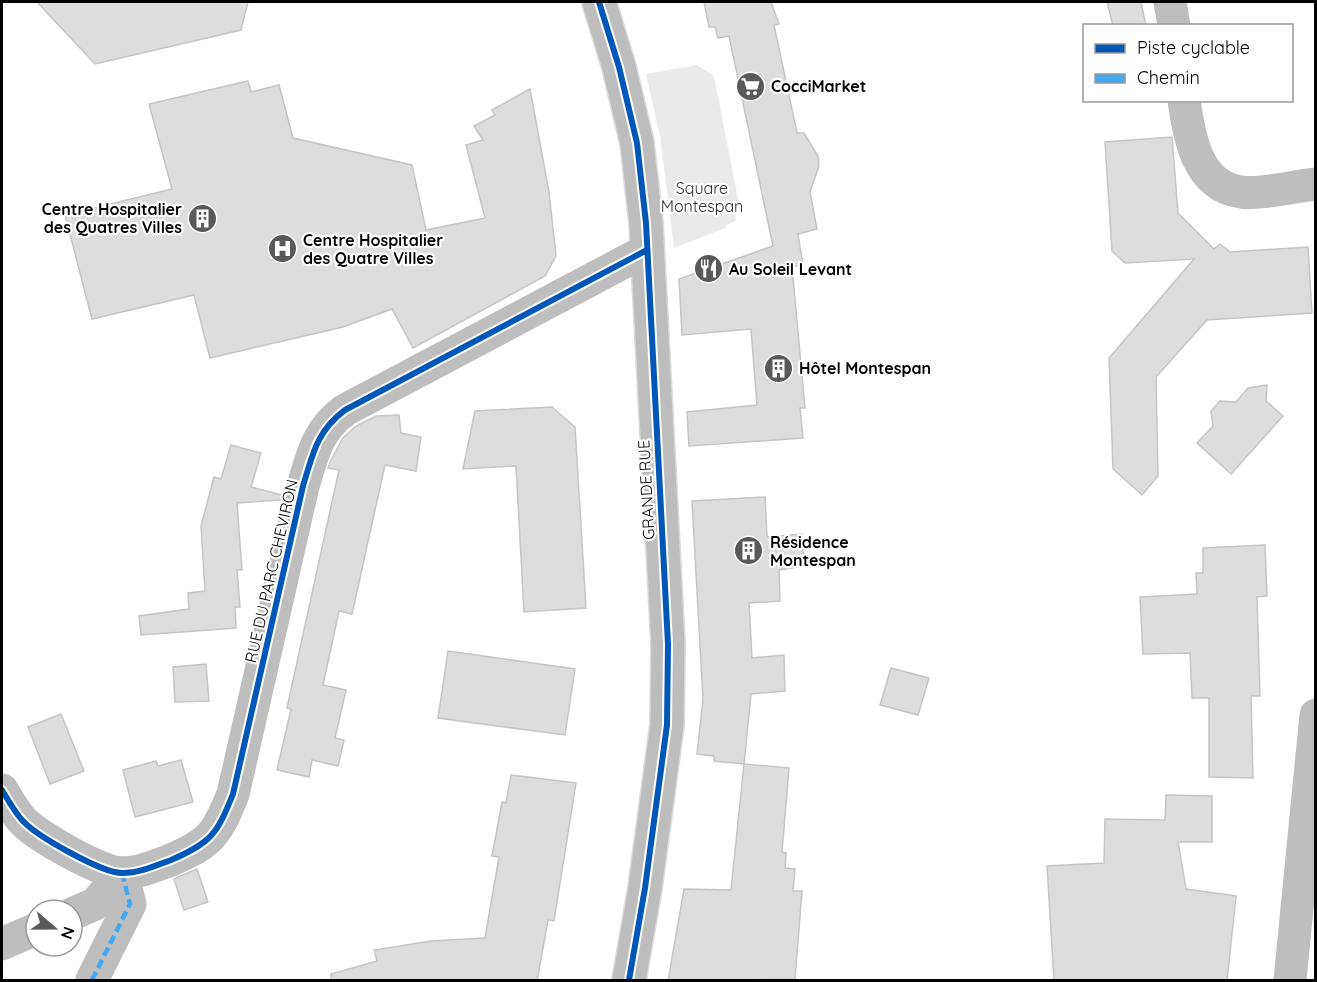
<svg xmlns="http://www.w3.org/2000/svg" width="1317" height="982" font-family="Quicksand,sans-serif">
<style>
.green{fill:#eaeaea}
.building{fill:#ddd;stroke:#c5c5c5;stroke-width:1.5}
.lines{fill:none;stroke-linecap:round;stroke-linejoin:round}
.major-casing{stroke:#dbdbdb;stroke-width:36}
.minor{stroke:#bebebe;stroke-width:33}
.major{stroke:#bdbdbd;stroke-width:33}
.quiet{stroke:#3fa9f5;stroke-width:4.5;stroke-dasharray:9 4.5;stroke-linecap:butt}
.cycleway-casing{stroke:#fff;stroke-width:10}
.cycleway{stroke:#0057b8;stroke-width:6}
.labels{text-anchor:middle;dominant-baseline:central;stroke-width:4.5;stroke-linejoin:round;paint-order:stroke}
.poi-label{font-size:16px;font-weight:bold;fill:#000;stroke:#fff;text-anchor:start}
.park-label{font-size:16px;fill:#303030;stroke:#fff}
.street-label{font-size:16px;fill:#000;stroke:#fff}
</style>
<rect width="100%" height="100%" fill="#fff"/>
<path class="green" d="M 697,65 L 714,76 L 739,204 L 735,212 L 736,221 L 728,224 L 725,228 L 674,248 L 660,136 L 646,74 Z"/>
<g class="building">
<path d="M 37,2 L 248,2 L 241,30 L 95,64 Z"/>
<path d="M 704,2 L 771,2 L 779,24 L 774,25 L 797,133 L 804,133 L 818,156 L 819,166 L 810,192 L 817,229 L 798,234 L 803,265 L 792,267 L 805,408 L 800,408 L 803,438 L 689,446 L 687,412 L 757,405 L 751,329 L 682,335 L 679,279 L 773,246 L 729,36 L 718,38 L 715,27 L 709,27 Z"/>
<path d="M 1107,2 L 1141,2 L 1146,26 L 1113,26 Z"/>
<path d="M 248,81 L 251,92 L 279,85 L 293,138 L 412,165 L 426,230 L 485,218 L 466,145 L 483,140 L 474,126 L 495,115 L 492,110 L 530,89 L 549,192 L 556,256 L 545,276 L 413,348 L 392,309 L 343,327 L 210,358 L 194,295 L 92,319 L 65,215 L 172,189 L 149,104 Z"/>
<path d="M 1172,137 L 1178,213 L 1214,249 L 1220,244 L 1230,252 L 1308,247 L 1312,313 L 1207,320 L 1156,377 L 1158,476 L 1142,495 L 1113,469 L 1109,358 L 1194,259 L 1125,263 L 1112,251 L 1105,142 Z"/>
<path d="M 1267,385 L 1266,401 L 1283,416 L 1231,474 L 1197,443 L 1213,426 L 1211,411 L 1220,401 L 1236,402 L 1248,388 Z"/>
<path d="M 552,407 L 575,427 L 586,608 L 524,612 L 516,466 L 463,469 L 475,411 Z"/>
<path d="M 399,415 L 401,433 L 421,437 L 416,471 L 385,465 L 352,614 L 339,611 L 323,685 L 346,690 L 335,738 L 344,740 L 338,766 L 312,760 L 309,777 L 277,770 L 291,709 L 287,708 L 339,470 L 328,468 L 331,460 L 343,438 L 356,426 L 376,416 Z"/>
<path d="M 231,445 L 261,453 L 251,487 L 282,495 L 281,500 L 237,503 L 242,570 L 237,570 L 240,607 L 235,607 L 236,628 L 141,635 L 139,616 L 189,609 L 188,593 L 205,591 L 201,526 L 214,477 L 221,479 Z"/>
<path d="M 765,497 L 767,537 L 802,534 L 804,566 L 779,570 L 780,601 L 749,603 L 752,658 L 784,655 L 785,691 L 751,694 L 744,764 L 714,761 L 714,756 L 697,754 L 703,699 L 692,501 Z"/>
<path d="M 1265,545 L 1267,596 L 1257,597 L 1260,696 L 1251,696 L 1253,778 L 1209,777 L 1209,698 L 1192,698 L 1190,653 L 1143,654 L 1140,597 L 1197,594 L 1196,573 L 1203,573 L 1203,548 Z"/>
<path d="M 448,651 L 575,669 L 565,735 L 438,718 Z"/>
<path d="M 206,664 L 209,701 L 175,702 L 173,667 Z"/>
<path d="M 891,668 L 929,678 L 918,715 L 880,705 Z"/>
<path d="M 61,714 L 84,771 L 50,784 L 28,727 Z"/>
<path d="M 181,760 L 193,802 L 135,817 L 123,770 L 156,761 L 158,766 Z"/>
<path d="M 744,764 L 789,768 L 782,852 L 786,853 L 785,868 L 795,869 L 793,891 L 802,891 L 795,979 L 668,981 L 684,889 L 731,890 Z"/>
<path d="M 511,775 L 576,783 L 554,921 L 548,920 L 537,981 L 332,981 L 331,974 L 377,961 L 374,950 L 431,941 L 485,938 L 499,857 L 492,856 L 502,802 L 506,803 Z"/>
<path d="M 1166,795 L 1212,796 L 1212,842 L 1178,842 L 1186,889 L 1236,896 L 1227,981 L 1054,981 L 1047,866 L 1104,863 L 1105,819 L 1165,820 Z"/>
<path d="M 197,869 L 208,902 L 184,910 L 174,879 Z"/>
</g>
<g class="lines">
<defs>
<path id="major" d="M 599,2 L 619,67 L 637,143 L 646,223 L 668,644 L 667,725 L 645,888 L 629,980"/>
</defs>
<use href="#major" class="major-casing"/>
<g class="minor">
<path d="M 1170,2 L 1174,26"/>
<path d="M 1184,100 C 1189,137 1197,186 1241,192 C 1258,195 1296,186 1316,184"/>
<path d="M 2,790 C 8,800 14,811 22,820 C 36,836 102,873 122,873 C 139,873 155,866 171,860 C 211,843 217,834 233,794 L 303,486 C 313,453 317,431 345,410 L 647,250"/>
<path d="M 72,914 L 95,904 L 122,873"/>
<path d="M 2,944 L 36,929"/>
<path d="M 92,980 L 130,904 L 122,873"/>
<path d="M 1290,980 L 1316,715"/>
</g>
<use href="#major" class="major"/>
<path class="quiet" d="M 92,980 L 130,904 L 122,873"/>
<defs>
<g id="cycleway">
<path d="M 599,2 L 619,67 L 637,143 L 646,223 L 668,644 L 667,725 L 645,888 L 629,980"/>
<path d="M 2,790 C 8,800 14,811 22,820 C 36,836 102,873 122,873 C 139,873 155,866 171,860 C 211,843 217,834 233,794 L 303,486 C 313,453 317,431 345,410 L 647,250"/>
</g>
</defs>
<use href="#cycleway" class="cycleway-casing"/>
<use href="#cycleway" class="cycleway"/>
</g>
<defs>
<symbol id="supermarket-disc" viewBox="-11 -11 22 22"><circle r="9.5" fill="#595959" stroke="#fff"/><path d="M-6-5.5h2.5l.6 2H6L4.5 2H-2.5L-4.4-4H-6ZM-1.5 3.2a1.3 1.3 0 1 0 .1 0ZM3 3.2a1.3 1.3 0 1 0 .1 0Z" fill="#fff"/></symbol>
<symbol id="building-disc" viewBox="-11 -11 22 22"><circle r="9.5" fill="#595959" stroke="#fff"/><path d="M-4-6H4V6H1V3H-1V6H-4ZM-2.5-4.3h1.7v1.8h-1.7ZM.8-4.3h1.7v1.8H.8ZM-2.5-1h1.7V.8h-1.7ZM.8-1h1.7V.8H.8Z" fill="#fff"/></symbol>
<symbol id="hospital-disc" viewBox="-11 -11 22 22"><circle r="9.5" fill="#595959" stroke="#fff"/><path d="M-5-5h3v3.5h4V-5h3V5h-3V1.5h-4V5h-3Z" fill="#fff"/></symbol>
<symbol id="restaurant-disc" viewBox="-11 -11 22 22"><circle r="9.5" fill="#595959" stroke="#fff"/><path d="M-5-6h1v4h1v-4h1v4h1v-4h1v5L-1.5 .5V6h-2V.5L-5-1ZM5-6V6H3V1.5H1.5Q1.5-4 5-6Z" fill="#fff"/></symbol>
</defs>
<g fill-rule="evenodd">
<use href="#supermarket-disc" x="734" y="70" width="33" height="33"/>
<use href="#building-disc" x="186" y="202" width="33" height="33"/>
<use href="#hospital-disc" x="266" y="232" width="33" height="33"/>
<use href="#restaurant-disc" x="692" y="252" width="33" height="33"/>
<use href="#building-disc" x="762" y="352" width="33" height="33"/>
<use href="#building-disc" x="732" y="534" width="33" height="33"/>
</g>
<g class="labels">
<g class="poi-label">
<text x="771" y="86">CocciMarket</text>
<text x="182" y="209" text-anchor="end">Centre Hospitalier<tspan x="182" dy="18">des Quatres Villes</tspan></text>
<text x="303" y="240">Centre Hospitalier<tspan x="303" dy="18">des Quatre Villes</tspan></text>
<text x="729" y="269">Au Soleil Levant</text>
<text x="799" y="368">Hôtel Montespan</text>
<text x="770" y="542">Résidence<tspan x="770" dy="18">Montespan</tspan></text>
</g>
<g class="park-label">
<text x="702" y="188">Square<tspan x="702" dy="18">Montespan</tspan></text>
</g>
<g class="street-label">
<text transform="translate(646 490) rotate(-93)">GRANDE RUE</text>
<text transform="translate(271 571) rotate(-77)">RUE DU PARC CHEVIRON</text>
</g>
</g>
<rect width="1317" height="982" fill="none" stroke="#000000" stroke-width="6"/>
<rect x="1083" y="24" width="210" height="78" fill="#ffffff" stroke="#999999" stroke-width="1.5"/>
<rect x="1095" y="44" width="30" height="9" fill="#0057b8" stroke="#999999" stroke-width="1.5"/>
<text x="1137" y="54" font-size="18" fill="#000000">Piste cyclable</text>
<rect x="1095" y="74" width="30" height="9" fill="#3fa9f5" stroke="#999999" stroke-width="1.5"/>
<text x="1137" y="84" font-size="18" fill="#000000">Chemin</text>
<g transform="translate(54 928) rotate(110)"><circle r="28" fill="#ffffff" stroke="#999999" stroke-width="1.5"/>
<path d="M0-4.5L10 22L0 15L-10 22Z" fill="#595959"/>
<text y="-9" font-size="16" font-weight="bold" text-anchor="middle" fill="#000000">N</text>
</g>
</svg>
